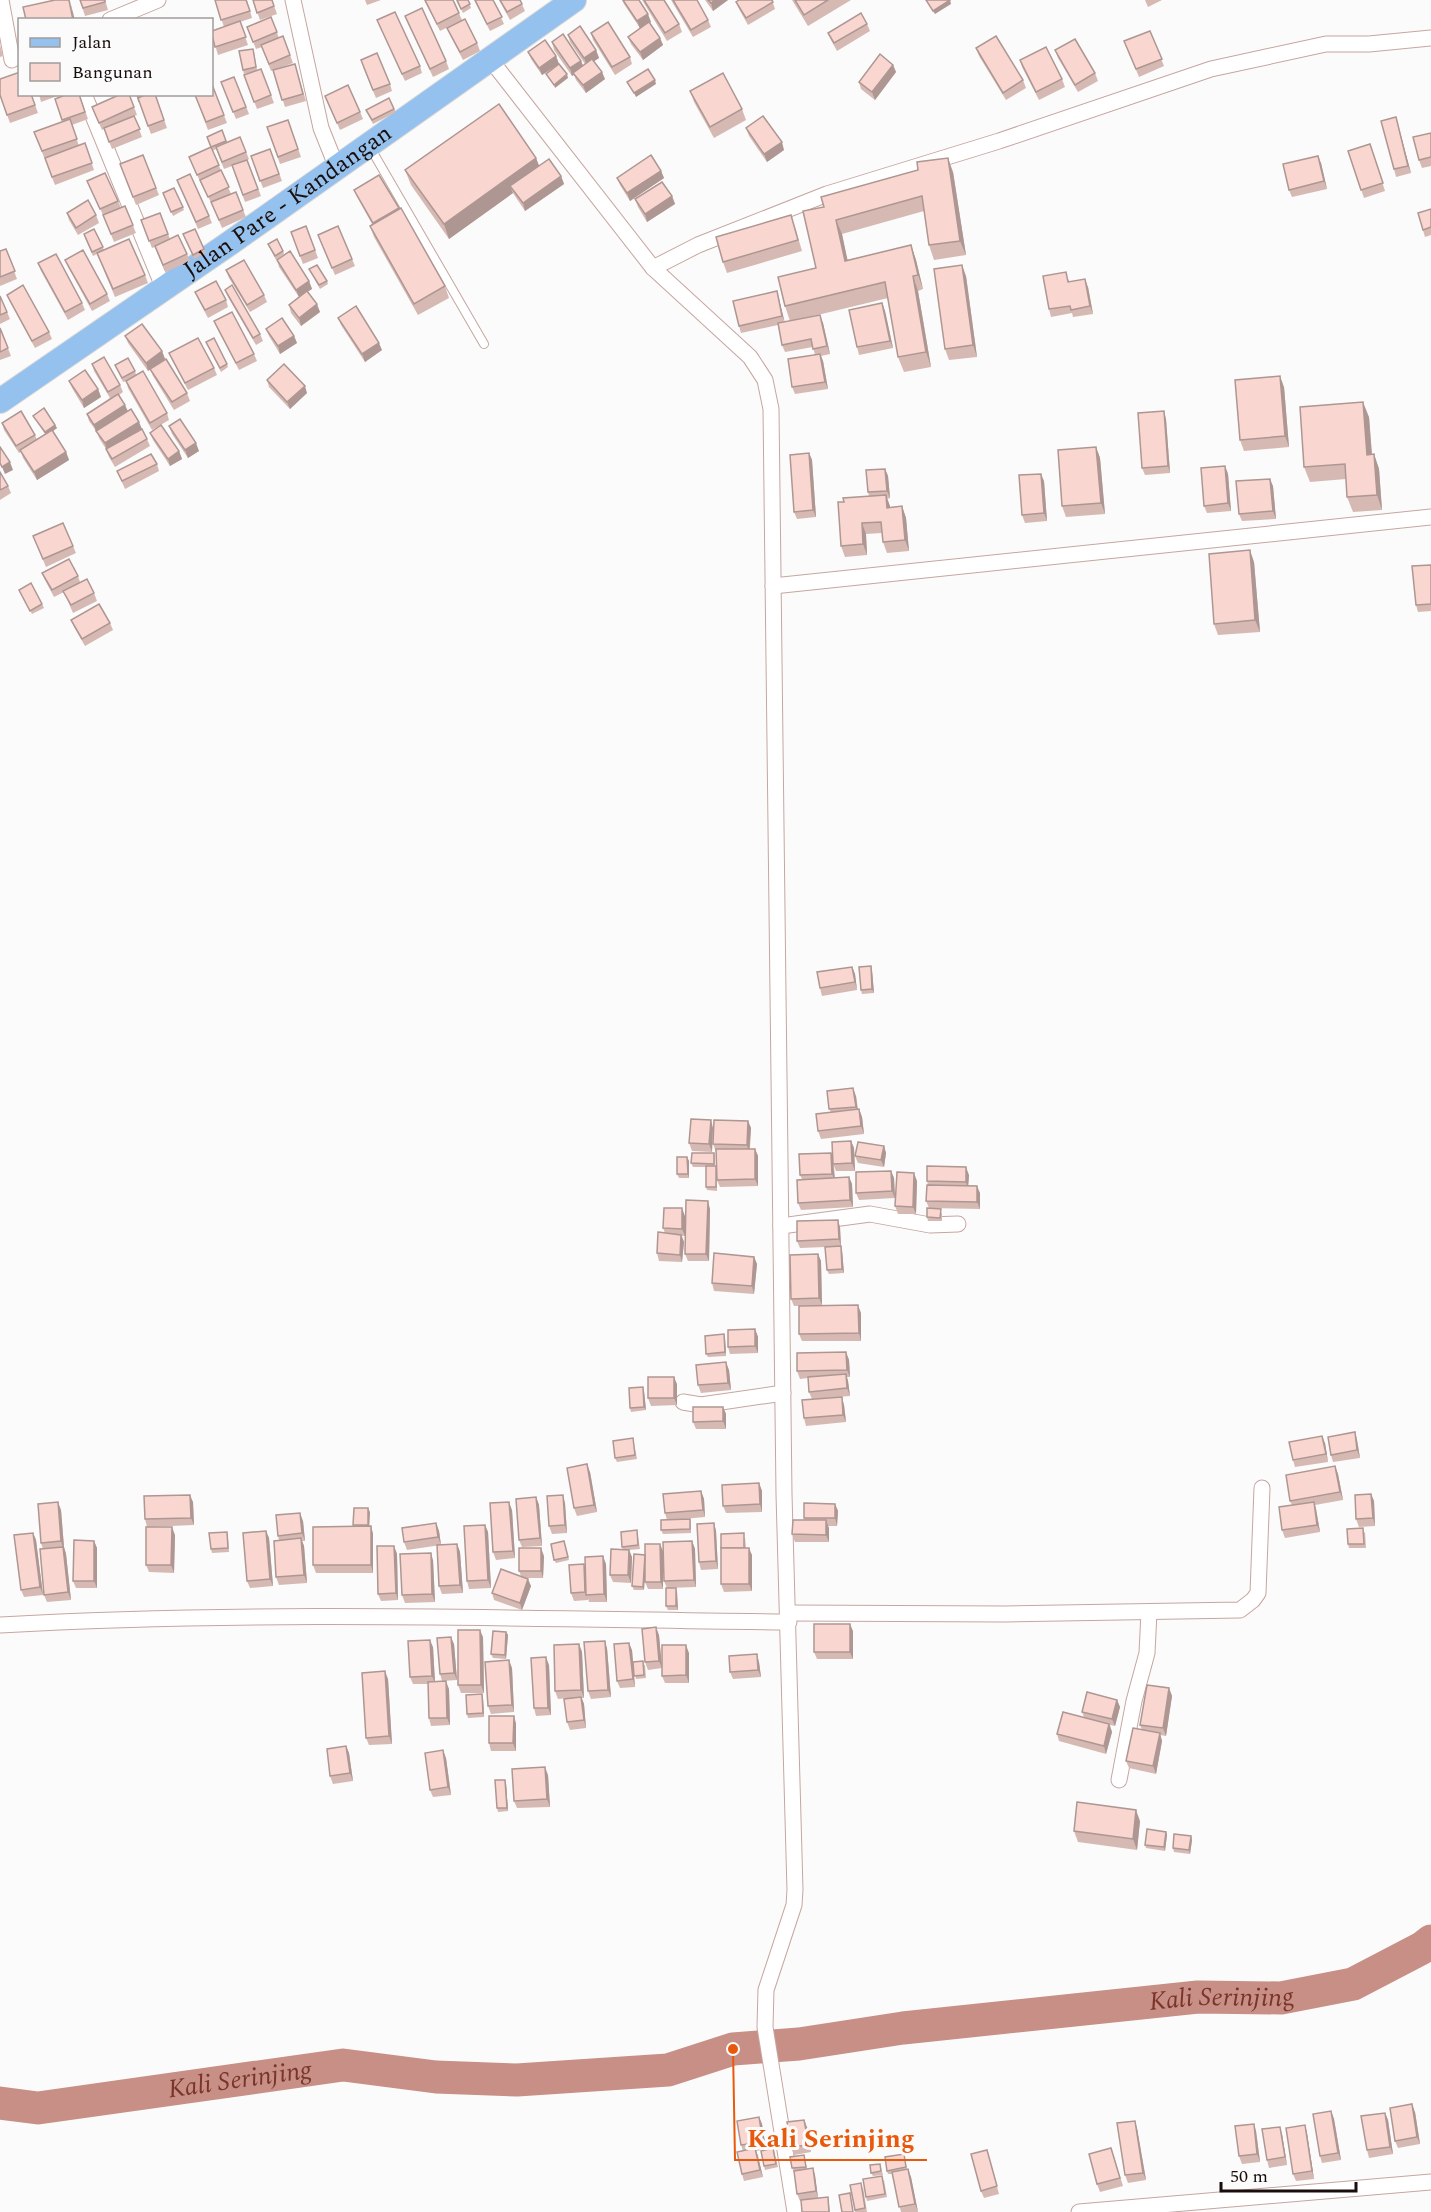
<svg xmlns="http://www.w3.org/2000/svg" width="1431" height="2212" font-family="Spectral,serif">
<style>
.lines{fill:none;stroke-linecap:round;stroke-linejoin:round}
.river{stroke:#c78f85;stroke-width:33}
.service-casing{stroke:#c6a6a0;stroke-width:10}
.minor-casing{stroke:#c6a6a0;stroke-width:17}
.primary-casing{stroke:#dad8d8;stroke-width:26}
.service{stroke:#fff;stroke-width:8}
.minor{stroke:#fff;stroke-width:15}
.primary{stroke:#94c1ed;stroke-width:24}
.wall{fill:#d6b9b3}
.shaded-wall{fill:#ae9692}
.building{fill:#f9d7d0;stroke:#ae9692;stroke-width:1.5}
.labels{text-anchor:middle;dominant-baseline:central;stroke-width:6;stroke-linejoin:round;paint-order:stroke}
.street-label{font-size:24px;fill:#190e0c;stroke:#fbfbfb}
.water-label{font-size:26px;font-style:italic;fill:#7a3429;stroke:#fbfbfb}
.leader{fill:none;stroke:#e8590c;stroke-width:2}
.callout-dot{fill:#e8590c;stroke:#fbfbfb;stroke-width:2}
.callout-label{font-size:26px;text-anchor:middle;font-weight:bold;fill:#e8590c;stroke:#fbfbfb;stroke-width:6;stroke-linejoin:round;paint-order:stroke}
</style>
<rect width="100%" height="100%" fill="#fbfbfb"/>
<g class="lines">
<path class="river" id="s1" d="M 0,2103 L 38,2108 L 343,2065 L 436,2077 L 517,2080 L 668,2070 L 733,2049 L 799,2044 L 903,2028 L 1198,1997 L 1281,1998 L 1353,1984 L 1422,1948 L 1431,1941"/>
<defs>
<path id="service" d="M 371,149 L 484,344"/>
<g id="minor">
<path d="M 1,0 L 12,60"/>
<path d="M 293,0 L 321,128 L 337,168"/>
<path d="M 110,20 L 158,0"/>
<path d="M 490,59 L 653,268 L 750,357 L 765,380 L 771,409 L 784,1494 L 795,1890 L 794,1905 L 766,1990 L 765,2027 L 795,2212"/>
<path d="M 84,94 L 164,289"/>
<path d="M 653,268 L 698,245 L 827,194 L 999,141 L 1211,69 L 1326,44 L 1369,44 L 1431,38"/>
<path d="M 773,586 L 1431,517"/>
<path d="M 781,1226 L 870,1214 L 930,1225 L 958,1224"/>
<path d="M 683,1402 L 701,1405 L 783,1393"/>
<path d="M 789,1613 L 1005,1614 L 1240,1610 L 1253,1600 L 1258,1593 L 1262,1488"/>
<path d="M 0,1625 C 263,1610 527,1619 789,1622"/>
<path d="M 1119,1780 L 1134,1701 L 1147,1653 L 1149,1612"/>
<path d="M 1079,2212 L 1431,2182"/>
</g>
<g id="primary">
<path id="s2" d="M 0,401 L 230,243 L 574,0"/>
</g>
</defs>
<use href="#service" class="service-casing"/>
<use href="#minor" class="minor-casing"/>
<use href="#primary" class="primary-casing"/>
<use href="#service" class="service"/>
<use href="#minor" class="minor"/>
<use href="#primary" class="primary"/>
</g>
<g class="wall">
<path d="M 80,0 L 105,0 L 108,10 L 85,16 Z"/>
<path d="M 215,0 L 247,0 L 252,18 L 240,22 L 248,45 L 218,55 L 212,35 L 224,27 Z"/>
<path d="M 253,0 L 272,0 L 277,14 L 260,20 Z"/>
<path d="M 365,0 L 381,0 L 367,5 Z"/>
<path d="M 424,0 L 453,0 L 462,20 L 477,43 L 480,51 L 463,60 L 450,35 L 447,28 L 456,23 L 440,31 Z"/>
<path d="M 456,0 L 468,0 L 471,8 L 463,13 Z"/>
<path d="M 474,0 L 493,0 L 504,24 L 490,31 Z"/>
<path d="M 499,0 L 520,0 L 525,11 L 510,20 Z"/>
<path d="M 622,0 L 639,0 L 651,22 L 649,23 L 660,38 L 663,45 L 643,60 L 631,44 L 628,37 L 640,28 L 624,4 Z"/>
<path d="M 642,0 L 664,0 L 679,24 L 682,32 L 667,41 Z"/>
<path d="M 671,0 L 697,0 L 708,20 L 711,27 L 693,37 Z"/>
<path d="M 705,0 L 728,0 L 713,11 Z"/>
<path d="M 772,0 L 775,9 L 748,25 L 739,9 L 736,2 Z"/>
<path d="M 792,0 L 851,0 L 808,26 Z"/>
<path d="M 1145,0 L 1162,0 L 1148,7 Z"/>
<path d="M 405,16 L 446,61 L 449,69 L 433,77 Z"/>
<path d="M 271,17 L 279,38 L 283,36 L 293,63 L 274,70 L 297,71 L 306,101 L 285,107 L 273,70 L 271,71 L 262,47 L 256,49 L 247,27 Z"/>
<path d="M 377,20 L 420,66 L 422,73 L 405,81 Z"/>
<path d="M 867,24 L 870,31 L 837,51 L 831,40 L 828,33 Z"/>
<path d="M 1150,31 L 1164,66 L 1139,77 L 1124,41 Z"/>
<path d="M 591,33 L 630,57 L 632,64 L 615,75 L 593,40 Z"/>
<path d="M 568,35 L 596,50 L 599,58 L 594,61 L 605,79 L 586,93 L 576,80 L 574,75 L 572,76 L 554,50 L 552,42 L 581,61 L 583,66 L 585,64 L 570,42 Z"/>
<path d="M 0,45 L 3,56 L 0,57 Z"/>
<path d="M 976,48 L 1023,80 L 1026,88 L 1006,100 L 979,56 Z"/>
<path d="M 1055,50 L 1095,73 L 1098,81 L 1078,92 L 1058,58 Z"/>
<path d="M 254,52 L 257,70 L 261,69 L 274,103 L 257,109 L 244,75 L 252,72 L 244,74 L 243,70 Z"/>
<path d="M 528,52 L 556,56 L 559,64 L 542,75 L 531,59 Z"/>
<path d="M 1020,60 L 1062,79 L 1065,87 L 1039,100 L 1022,67 Z"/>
<path d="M 893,65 L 896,72 L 875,100 L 861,89 L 859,82 Z"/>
<path d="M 363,67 L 390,84 L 392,91 L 376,98 Z"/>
<path d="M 234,77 L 249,114 L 236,119 L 221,82 Z"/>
<path d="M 213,87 L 227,123 L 208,130 L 195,95 Z"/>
<path d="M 690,91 L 742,109 L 746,120 L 714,138 L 694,102 Z"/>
<path d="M 31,94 L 38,113 L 10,123 L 0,95 Z"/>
<path d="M 39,94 L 63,94 L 41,102 Z"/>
<path d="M 79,94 L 88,119 L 72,125 L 79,146 L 85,143 L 94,170 L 55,185 L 34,132 L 63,122 L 55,99 Z"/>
<path d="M 136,94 L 155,94 L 167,128 L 151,134 Z"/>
<path d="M 325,96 L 360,112 L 363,119 L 340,130 Z"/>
<path d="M 92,107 L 134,107 L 137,115 L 134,116 L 142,137 L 112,149 L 104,129 L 102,130 Z"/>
<path d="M 394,109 L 396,112 L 373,124 L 366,110 Z"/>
<path d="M 288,120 L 301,157 L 280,164 L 267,127 Z"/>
<path d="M 1398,125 L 1411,173 L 1396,177 L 1394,169 Z"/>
<path d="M 746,128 L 784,150 L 767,162 L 749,136 Z"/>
<path d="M 222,130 L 227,142 L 240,137 L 249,159 L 247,160 L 261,196 L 245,202 L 232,166 L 224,169 L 216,149 L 212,151 L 207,137 Z"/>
<path d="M 1431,133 L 1431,166 L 1422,168 L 1419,160 Z"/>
<path d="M 1370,144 L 1385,191 L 1364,198 L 1348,151 Z"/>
<path d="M 211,147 L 231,194 L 243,210 L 246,217 L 222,228 L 212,204 L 203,188 L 189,157 Z"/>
<path d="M 270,149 L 282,181 L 263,188 L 251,156 Z"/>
<path d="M 143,155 L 159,195 L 136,205 L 120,164 Z"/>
<path d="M 536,158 L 539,166 L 561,176 L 564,184 L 525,211 L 513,193 L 449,239 L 411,185 L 405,170 Z"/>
<path d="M 1321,163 L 1327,189 L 1292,197 L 1289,190 Z"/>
<path d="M 661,171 L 664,178 L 630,201 L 620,185 L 617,178 Z"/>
<path d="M 953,172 L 966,255 L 934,260 L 929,245 L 924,211 L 842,234 L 847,260 L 911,245 L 916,260 L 923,289 L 918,291 L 931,367 L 904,372 L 898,357 L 888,298 L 801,319 L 823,323 L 830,354 L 821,356 L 823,361 L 828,389 L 795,394 L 792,387 L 815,355 L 813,347 L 785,352 L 782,345 L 778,325 L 741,333 L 739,326 L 777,291 L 779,299 L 784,322 L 790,321 L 785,306 L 816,268 L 824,207 Z"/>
<path d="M 379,175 L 445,286 L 449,298 L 418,315 L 374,237 L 370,226 L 372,224 L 357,197 L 354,190 Z"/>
<path d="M 177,180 L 209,216 L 212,223 L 198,229 Z"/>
<path d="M 87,181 L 118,201 L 121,208 L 125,206 L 136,233 L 114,242 L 104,217 Z"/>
<path d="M 174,188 L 184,210 L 173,216 L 163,193 Z"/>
<path d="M 672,196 L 675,204 L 647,222 L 638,207 L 635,199 Z"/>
<path d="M 1431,209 L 1431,235 L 1425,237 L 1418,213 Z"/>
<path d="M 67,213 L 96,215 L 99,223 L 78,235 L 69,220 Z"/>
<path d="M 160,213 L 170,239 L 187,254 L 190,261 L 166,272 L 155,247 L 152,248 L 141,220 Z"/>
<path d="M 306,226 L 318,258 L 303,264 L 291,232 Z"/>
<path d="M 795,227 L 802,251 L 727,273 L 723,262 Z"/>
<path d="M 94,229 L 104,250 L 145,275 L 148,283 L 115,297 L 97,254 L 93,256 L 85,238 Z"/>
<path d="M 195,229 L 206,253 L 194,259 L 183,234 Z"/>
<path d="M 318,235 L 352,259 L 355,266 L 335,275 Z"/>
<path d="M 268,244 L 283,251 L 284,254 L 276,260 Z"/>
<path d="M 6,249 L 17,279 L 0,286 L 0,251 Z"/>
<path d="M 65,260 L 107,294 L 110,301 L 92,311 L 68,267 Z"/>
<path d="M 277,260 L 309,281 L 312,289 L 307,292 L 320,312 L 301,326 L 291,313 L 289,305 L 299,297 L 279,267 Z"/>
<path d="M 38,263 L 82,303 L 85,310 L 68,320 L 41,271 Z"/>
<path d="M 309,269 L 327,281 L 328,284 L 320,289 Z"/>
<path d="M 226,270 L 264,295 L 267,302 L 250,312 L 229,278 Z"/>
<path d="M 966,276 L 977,357 L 949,360 L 945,349 Z"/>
<path d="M 1069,279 L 1069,282 L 1088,287 L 1093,314 L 1073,317 L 1072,313 L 1051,317 L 1049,309 Z"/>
<path d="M 225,290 L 260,334 L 263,341 L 256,345 L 228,297 Z"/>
<path d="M 195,292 L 226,300 L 228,307 L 208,318 L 198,299 Z"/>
<path d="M 7,295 L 49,332 L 52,339 L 35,348 L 10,302 Z"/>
<path d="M 0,296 L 10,319 L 0,324 Z"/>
<path d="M 882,303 L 885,311 L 893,348 L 859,355 L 857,347 Z"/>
<path d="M 338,318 L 382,350 L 365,362 L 341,325 Z"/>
<path d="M 214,321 L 254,354 L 257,361 L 239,370 L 217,328 Z"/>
<path d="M 0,328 L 11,356 L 0,360 Z"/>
<path d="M 266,329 L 294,336 L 297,343 L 280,354 L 269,336 Z"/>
<path d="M 125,336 L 162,351 L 165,359 L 157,364 L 187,393 L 190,401 L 174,410 L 153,376 L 150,369 L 148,371 L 128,343 Z"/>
<path d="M 206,342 L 227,364 L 228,367 L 221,372 Z"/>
<path d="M 169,353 L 214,368 L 217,375 L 188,390 L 172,360 Z"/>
<path d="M 92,364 L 120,385 L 123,392 L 119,395 L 128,411 L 142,429 L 147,439 L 150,446 L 115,467 L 109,457 L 106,449 L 99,438 L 97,432 L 89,421 L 87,414 L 110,398 L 94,371 Z"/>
<path d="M 115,365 L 135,371 L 136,375 L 167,413 L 169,420 L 152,430 L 128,388 L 126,381 L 123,382 Z"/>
<path d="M 267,380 L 307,393 L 290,409 L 269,387 Z"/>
<path d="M 69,381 L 98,389 L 101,397 L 84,408 L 72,388 Z"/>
<path d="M 1284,387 L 1289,447 L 1244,451 L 1240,440 Z"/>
<path d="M 33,416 L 55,425 L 57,428 L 53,431 L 66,452 L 69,460 L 37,480 L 23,458 L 21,452 L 19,453 L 4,430 L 2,423 L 35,435 L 37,440 L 45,434 Z"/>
<path d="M 1369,417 L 1372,454 L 1374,454 L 1379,469 L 1382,510 L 1353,512 L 1347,497 L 1346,479 L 1310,482 L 1304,467 Z"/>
<path d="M 1166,419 L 1170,473 L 1145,475 L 1142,468 Z"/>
<path d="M 169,426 L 199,451 L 188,458 L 172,434 Z"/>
<path d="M 150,433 L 179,451 L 182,459 L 170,466 L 153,440 Z"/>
<path d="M 1096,447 L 1100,458 L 1105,514 L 1066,517 L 1062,506 Z"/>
<path d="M 809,453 L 812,460 L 816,517 L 797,519 L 794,512 Z"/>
<path d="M 157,464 L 159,471 L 125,489 L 117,471 Z"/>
<path d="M 1225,466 L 1228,474 L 1231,511 L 1207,513 L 1204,506 Z"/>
<path d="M 885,469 L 888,476 L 890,498 L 887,499 L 890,507 L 902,506 L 906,518 L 909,551 L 887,553 L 883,542 L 882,533 L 866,534 L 867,555 L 845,557 L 841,546 L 869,496 L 868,492 Z"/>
<path d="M 0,472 L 8,486 L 11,493 L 0,500 Z"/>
<path d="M 1044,481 L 1047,521 L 1025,523 L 1022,515 Z"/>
<path d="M 1273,486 L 1276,519 L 1242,521 L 1239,514 Z"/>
<path d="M 33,536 L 73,546 L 76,553 L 46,567 Z"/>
<path d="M 1254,562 L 1260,632 L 1218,635 L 1214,624 Z"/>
<path d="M 1431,565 L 1431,611 L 1418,612 L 1416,605 Z"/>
<path d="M 42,573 L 78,576 L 80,582 L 94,593 L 97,601 L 73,613 L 64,592 L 54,597 L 45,580 Z"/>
<path d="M 19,590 L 42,604 L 44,608 L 32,614 Z"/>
<path d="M 71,620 L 110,623 L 113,630 L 85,646 L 74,627 Z"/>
<path d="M 871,966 L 872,970 L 874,993 L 862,994 L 861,990 Z"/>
<path d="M 852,967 L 855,974 L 857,990 L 822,996 L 820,988 Z"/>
<path d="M 856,1096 L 858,1109 L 859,1109 L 862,1117 L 864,1134 L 821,1139 L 818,1131 L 831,1112 L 829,1109 Z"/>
<path d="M 748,1121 L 751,1128 L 750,1149 L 755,1149 L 758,1156 L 758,1186 L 720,1187 L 717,1180 L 717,1191 L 707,1190 L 706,1187 L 706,1167 L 693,1167 L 691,1163 L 714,1153 L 715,1156 L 715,1166 L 717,1168 L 716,1152 L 713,1144 Z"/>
<path d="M 713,1128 L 712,1152 L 692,1151 L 689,1143 Z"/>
<path d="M 851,1141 L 854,1148 L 855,1171 L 836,1171 L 834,1166 L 835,1178 L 849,1177 L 852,1184 L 853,1207 L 801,1210 L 798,1203 L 802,1179 L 800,1175 L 831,1153 L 833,1158 Z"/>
<path d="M 884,1146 L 886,1153 L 884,1167 L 858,1163 L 855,1156 Z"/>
<path d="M 687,1157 L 689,1161 L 689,1178 L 679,1178 L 677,1174 Z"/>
<path d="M 891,1171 L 894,1178 L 895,1198 L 859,1200 L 856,1193 Z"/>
<path d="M 969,1175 L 968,1185 L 980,1193 L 980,1209 L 929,1208 L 926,1201 L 928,1185 L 927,1181 Z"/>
<path d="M 917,1181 L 916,1214 L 898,1214 L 895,1206 Z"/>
<path d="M 710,1209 L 709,1261 L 688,1261 L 685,1254 Z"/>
<path d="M 942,1213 L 942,1221 L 928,1221 L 927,1217 Z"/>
<path d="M 685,1216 L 685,1236 L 682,1236 L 684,1242 L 682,1262 L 659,1261 L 657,1253 L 665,1233 L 663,1228 Z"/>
<path d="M 840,1227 L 841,1247 L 842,1250 L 844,1273 L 829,1274 L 827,1270 L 825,1247 L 800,1248 L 797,1241 Z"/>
<path d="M 818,1254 L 821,1261 L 822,1305 L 794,1306 L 791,1299 Z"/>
<path d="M 754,1257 L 757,1264 L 754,1294 L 714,1291 L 712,1283 Z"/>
<path d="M 861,1313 L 861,1341 L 802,1341 L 799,1334 Z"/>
<path d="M 755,1329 L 758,1337 L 758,1353 L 730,1354 L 728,1347 Z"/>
<path d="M 725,1338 L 726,1356 L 708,1357 L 706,1354 Z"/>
<path d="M 846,1352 L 849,1360 L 850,1377 L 847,1377 L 848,1381 L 850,1396 L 812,1399 L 809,1392 L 808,1378 L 800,1379 L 797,1371 Z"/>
<path d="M 729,1370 L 731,1390 L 701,1393 L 698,1385 Z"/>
<path d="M 677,1384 L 677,1405 L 651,1406 L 648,1398 Z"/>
<path d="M 644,1391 L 646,1410 L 631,1412 L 630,1408 Z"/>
<path d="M 844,1405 L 846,1422 L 806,1426 L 804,1418 Z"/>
<path d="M 723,1407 L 726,1414 L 726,1429 L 696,1429 L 693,1422 Z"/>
<path d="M 1355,1432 L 1357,1440 L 1360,1458 L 1333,1462 L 1331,1455 Z"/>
<path d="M 633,1438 L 637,1459 L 617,1462 L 615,1458 Z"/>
<path d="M 1325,1443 L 1328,1462 L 1295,1467 L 1293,1460 Z"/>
<path d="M 1335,1466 L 1338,1474 L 1343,1500 L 1315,1505 L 1316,1509 L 1320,1532 L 1285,1538 L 1282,1530 L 1292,1505 L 1290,1501 Z"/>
<path d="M 590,1472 L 597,1512 L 577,1516 L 574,1508 Z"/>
<path d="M 759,1483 L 762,1491 L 762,1512 L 726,1513 L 723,1506 Z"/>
<path d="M 701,1491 L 704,1499 L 705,1517 L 672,1520 L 690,1519 L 691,1523 L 691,1533 L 663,1534 L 661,1530 L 667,1520 L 665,1513 Z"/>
<path d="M 1371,1494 L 1374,1501 L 1375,1526 L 1359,1527 L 1356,1519 Z"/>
<path d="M 536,1497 L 539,1505 L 542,1546 L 522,1547 L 519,1540 Z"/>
<path d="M 193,1502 L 194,1525 L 147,1527 L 145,1519 Z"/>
<path d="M 565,1503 L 567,1533 L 552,1534 L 549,1526 Z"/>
<path d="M 835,1504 L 838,1511 L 837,1526 L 828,1526 L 829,1542 L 795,1542 L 792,1534 L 804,1520 L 804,1518 Z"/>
<path d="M 61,1510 L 64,1547 L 66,1554 L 71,1600 L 47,1602 L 44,1595 L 43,1549 L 41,1543 Z"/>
<path d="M 512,1510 L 515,1558 L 496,1560 L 493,1552 Z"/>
<path d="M 370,1512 L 369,1526 L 371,1526 L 373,1534 L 373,1573 L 316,1573 L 313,1565 L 354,1526 L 353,1525 Z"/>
<path d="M 303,1521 L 305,1541 L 302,1541 L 304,1546 L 307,1583 L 279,1585 L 276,1577 L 279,1540 L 278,1536 Z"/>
<path d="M 436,1523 L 439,1531 L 441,1545 L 407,1550 L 404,1542 Z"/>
<path d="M 714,1523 L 716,1531 L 718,1569 L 701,1570 L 699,1562 Z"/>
<path d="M 485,1525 L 488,1532 L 491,1588 L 469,1589 L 467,1581 Z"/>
<path d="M 637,1530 L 640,1549 L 629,1550 L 632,1557 L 631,1583 L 613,1582 L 610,1575 L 623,1550 L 622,1547 Z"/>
<path d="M 266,1531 L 269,1538 L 273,1586 L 250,1588 L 247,1581 Z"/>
<path d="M 227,1532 L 228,1536 L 229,1552 L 212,1553 L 211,1549 Z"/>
<path d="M 1365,1532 L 1366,1548 L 1349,1548 L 1348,1544 Z"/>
<path d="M 33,1533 L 36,1540 L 43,1595 L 24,1597 L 21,1590 Z"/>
<path d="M 175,1535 L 174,1573 L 149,1572 L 146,1565 Z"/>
<path d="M 745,1537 L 746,1548 L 752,1555 L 752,1591 L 724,1592 L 721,1584 Z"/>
<path d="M 94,1541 L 97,1548 L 97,1588 L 76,1588 L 73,1581 Z"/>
<path d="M 564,1541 L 569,1560 L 556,1563 L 554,1560 Z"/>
<path d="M 692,1541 L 695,1549 L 696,1587 L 667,1588 L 664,1581 Z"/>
<path d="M 457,1544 L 460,1552 L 463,1593 L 442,1594 L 439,1586 Z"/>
<path d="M 394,1546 L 397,1554 L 398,1600 L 381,1601 L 378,1594 Z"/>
<path d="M 663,1551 L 663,1589 L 648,1589 L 645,1582 L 645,1574 L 644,1590 L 634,1590 L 632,1586 L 645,1555 Z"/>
<path d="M 544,1556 L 543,1578 L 526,1578 L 531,1586 L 522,1610 L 494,1600 L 492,1593 L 521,1576 L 519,1571 Z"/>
<path d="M 433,1560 L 435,1602 L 405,1603 L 402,1595 Z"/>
<path d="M 606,1564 L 607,1602 L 589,1602 L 588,1598 L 588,1600 L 574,1601 L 571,1593 L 586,1570 Z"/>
<path d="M 677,1592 L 678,1610 L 668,1610 L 666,1606 Z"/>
<path d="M 853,1631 L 853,1659 L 817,1659 L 814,1652 Z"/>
<path d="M 506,1632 L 508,1635 L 506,1659 L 493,1658 L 491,1654 Z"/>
<path d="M 659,1635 L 662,1668 L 648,1670 L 645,1662 Z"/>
<path d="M 483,1637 L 484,1693 L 461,1693 L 458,1685 Z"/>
<path d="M 454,1644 L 457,1680 L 442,1681 L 440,1674 Z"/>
<path d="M 579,1644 L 582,1652 L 584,1698 L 582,1698 L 584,1704 L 586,1728 L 570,1730 L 567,1722 L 567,1698 L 558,1699 L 555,1691 Z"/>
<path d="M 433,1647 L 435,1682 L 449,1689 L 450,1725 L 431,1726 L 429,1718 L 428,1684 L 413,1684 L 410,1677 Z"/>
<path d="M 607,1648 L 611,1697 L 591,1699 L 588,1691 Z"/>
<path d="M 632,1650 L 633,1662 L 645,1665 L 646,1678 L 636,1679 L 633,1664 L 635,1687 L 620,1688 L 617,1681 Z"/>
<path d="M 689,1653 L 689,1683 L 665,1683 L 662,1676 Z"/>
<path d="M 759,1662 L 761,1677 L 733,1679 L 730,1672 Z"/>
<path d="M 549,1665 L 551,1715 L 536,1716 L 534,1708 Z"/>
<path d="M 512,1668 L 514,1712 L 491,1714 L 488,1706 Z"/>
<path d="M 388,1679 L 392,1744 L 369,1745 L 366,1738 Z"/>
<path d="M 1169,1688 L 1172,1696 L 1166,1736 L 1160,1735 L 1162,1741 L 1156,1774 L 1129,1768 L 1126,1761 L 1142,1730 L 1140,1725 Z"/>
<path d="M 482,1694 L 483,1698 L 484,1717 L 468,1718 L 467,1714 Z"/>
<path d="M 1117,1700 L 1120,1707 L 1115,1726 L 1110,1725 L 1112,1732 L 1106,1754 L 1059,1741 L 1057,1734 L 1084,1717 L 1082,1712 Z"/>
<path d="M 514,1716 L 516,1724 L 516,1751 L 491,1751 L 489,1743 Z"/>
<path d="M 346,1746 L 349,1753 L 353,1781 L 333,1784 L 330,1776 Z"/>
<path d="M 446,1758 L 451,1795 L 433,1797 L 430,1790 Z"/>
<path d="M 548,1775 L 550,1807 L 517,1808 L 514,1801 Z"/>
<path d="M 506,1783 L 508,1811 L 498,1812 L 497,1808 Z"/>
<path d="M 1140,1821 L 1137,1850 L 1078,1842 L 1074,1831 Z"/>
<path d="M 1166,1832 L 1167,1835 L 1165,1851 L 1146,1848 L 1145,1845 Z"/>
<path d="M 1191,1836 L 1192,1840 L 1190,1854 L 1174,1852 L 1173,1848 Z"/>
<path d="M 1331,2111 L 1334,2119 L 1341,2160 L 1322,2163 L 1320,2156 Z"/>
<path d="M 1415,2112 L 1420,2144 L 1398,2148 L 1395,2141 Z"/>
<path d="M 1385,2113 L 1388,2120 L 1393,2154 L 1369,2158 L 1367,2150 Z"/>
<path d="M 759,2117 L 762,2124 L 766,2149 L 756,2151 L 763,2177 L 744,2181 L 742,2174 L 743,2151 L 741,2145 Z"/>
<path d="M 1305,2125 L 1307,2133 L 1314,2179 L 1296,2181 L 1293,2174 Z"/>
<path d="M 807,2127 L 811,2152 L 794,2155 L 791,2147 Z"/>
<path d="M 1137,2128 L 1146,2180 L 1128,2183 L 1125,2175 Z"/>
<path d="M 1256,2131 L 1260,2162 L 1242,2164 L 1239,2156 Z"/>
<path d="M 1282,2134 L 1287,2165 L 1269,2168 L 1267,2160 Z"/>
<path d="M 1111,2148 L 1123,2186 L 1100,2192 L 1097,2184 Z"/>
<path d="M 774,2152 L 778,2167 L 765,2170 L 764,2166 Z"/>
<path d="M 904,2154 L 907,2169 L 911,2177 L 918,2212 L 901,2212 L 892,2174 L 888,2174 L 887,2171 Z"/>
<path d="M 989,2157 L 999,2194 L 984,2198 L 981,2191 Z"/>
<path d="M 805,2159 L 807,2169 L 815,2175 L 818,2198 L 828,2197 L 830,2212 L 802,2212 L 801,2201 L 800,2201 L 797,2194 L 794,2172 L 792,2168 Z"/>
<path d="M 880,2164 L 883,2175 L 873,2176 L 871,2173 Z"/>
<path d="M 884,2180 L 887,2197 L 867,2201 L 866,2197 Z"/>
<path d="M 863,2187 L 867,2212 L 855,2212 L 855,2210 Z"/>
</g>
<g class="shaded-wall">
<path d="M 70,0 L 71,5 L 75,20 L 73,20 Z"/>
<path d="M 715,0 L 728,0 L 713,11 L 711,3 Z"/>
<path d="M 950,0 L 951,4 L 935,14 L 933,11 Z"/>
<path d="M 648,14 L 651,22 L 640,29 L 637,21 Z"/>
<path d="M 660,38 L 663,45 L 643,60 L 640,52 Z"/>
<path d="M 596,50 L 599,58 L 587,66 L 584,58 Z"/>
<path d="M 556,56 L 559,64 L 542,75 L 539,68 Z"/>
<path d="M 581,61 L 584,68 L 572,76 L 570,68 Z"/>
<path d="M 893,65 L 896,72 L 875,100 L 872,92 Z"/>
<path d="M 602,72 L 605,79 L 586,93 L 583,85 Z"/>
<path d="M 567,74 L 568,78 L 555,88 L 554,85 Z"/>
<path d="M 655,80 L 656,84 L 636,97 L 634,93 Z"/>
<path d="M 1396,117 L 1398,125 L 1411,173 L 1408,166 Z"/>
<path d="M 782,142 L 784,150 L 767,162 L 764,154 Z"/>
<path d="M 1318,156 L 1321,163 L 1327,189 L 1324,181 Z"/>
<path d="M 536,158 L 542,173 L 510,186 L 513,193 L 449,239 L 444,224 Z"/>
<path d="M 948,158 L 953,172 L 966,255 L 960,241 Z"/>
<path d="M 661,171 L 664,178 L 630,201 L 627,193 Z"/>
<path d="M 561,176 L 564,184 L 525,211 L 523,203 Z"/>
<path d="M 672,196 L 675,204 L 647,222 L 645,214 Z"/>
<path d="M 836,220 L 842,234 L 851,276 L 845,261 Z"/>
<path d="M 911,245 L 916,260 L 923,289 L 918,275 Z"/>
<path d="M 962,265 L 966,276 L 977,357 L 973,345 Z"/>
<path d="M 913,276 L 918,291 L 931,367 L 926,352 Z"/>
<path d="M 1085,279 L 1088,287 L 1093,314 L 1090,306 Z"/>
<path d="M 309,281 L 312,289 L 299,297 L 296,290 Z"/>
<path d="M 777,291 L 785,323 L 782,316 Z"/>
<path d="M 882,303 L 885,311 L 893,348 L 890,341 Z"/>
<path d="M 317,304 L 320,312 L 301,326 L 299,318 Z"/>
<path d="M 820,315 L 823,323 L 830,354 L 827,346 Z"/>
<path d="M 294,336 L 297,343 L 280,354 L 278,346 Z"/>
<path d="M 379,343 L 382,350 L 365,362 L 362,354 Z"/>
<path d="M 162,351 L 165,359 L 148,371 L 146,363 Z"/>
<path d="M 820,354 L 823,361 L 828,389 L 825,382 Z"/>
<path d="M 1280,376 L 1284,387 L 1289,447 L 1285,436 Z"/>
<path d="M 305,386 L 307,393 L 290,409 L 287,402 Z"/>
<path d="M 98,389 L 101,397 L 84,408 L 82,400 Z"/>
<path d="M 1363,402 L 1369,417 L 1373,470 L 1367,455 Z"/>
<path d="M 125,405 L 128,412 L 96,432 L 94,425 Z"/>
<path d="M 1164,411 L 1166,419 L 1170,473 L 1168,466 Z"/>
<path d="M 139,422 L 142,429 L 107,451 L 105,443 Z"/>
<path d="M 55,425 L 57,428 L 46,436 L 45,432 Z"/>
<path d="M 196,443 L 199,451 L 188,458 L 185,450 Z"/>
<path d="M 1096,447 L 1100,458 L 1105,514 L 1101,503 Z"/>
<path d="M 179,451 L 182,459 L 170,466 L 168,459 Z"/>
<path d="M 66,452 L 69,460 L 37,480 L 34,472 Z"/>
<path d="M 809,453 L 812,460 L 816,517 L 813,510 Z"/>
<path d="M 1374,454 L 1379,469 L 1382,510 L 1377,495 Z"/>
<path d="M 10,462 L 13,470 L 5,474 L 2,467 Z"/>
<path d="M 1225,466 L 1228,474 L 1231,511 L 1228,503 Z"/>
<path d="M 885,469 L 888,476 L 890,498 L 887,491 Z"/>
<path d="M 1041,474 L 1044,481 L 1047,521 L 1044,513 Z"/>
<path d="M 1270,479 L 1273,486 L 1276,519 L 1273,511 Z"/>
<path d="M 886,495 L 890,506 L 891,519 L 887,508 Z"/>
<path d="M 902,506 L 906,518 L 909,551 L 905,540 Z"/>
<path d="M 862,523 L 866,534 L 867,555 L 863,544 Z"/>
<path d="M 1250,550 L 1254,562 L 1260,632 L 1255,620 Z"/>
<path d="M 871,966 L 872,970 L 874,993 L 872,989 Z"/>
<path d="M 852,967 L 855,974 L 857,990 L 855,982 Z"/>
<path d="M 853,1088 L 856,1096 L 858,1114 L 856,1107 Z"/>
<path d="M 859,1109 L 862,1117 L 864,1134 L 861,1126 Z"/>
<path d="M 711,1120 L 713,1128 L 712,1152 L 709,1144 Z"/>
<path d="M 748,1121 L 751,1128 L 749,1153 L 747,1145 Z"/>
<path d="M 851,1141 L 854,1148 L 855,1171 L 852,1163 Z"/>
<path d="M 884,1146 L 886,1153 L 884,1167 L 881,1160 Z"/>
<path d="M 755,1149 L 758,1156 L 758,1186 L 755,1179 Z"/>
<path d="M 831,1153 L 834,1160 L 833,1164 L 835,1181 L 832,1174 Z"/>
<path d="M 687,1157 L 689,1161 L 689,1178 L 688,1174 Z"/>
<path d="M 966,1167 L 969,1175 L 968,1190 L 966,1182 Z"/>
<path d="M 891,1171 L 894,1178 L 895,1198 L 892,1191 Z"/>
<path d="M 914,1173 L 917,1181 L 916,1214 L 913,1207 Z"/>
<path d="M 849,1177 L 852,1184 L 853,1207 L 850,1200 Z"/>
<path d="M 977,1186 L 980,1193 L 980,1209 L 977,1202 Z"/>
<path d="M 708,1201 L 710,1209 L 709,1261 L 706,1254 Z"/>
<path d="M 682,1208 L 685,1216 L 685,1236 L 682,1229 Z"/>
<path d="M 838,1220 L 840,1227 L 841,1247 L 839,1239 Z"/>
<path d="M 681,1235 L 684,1242 L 682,1262 L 680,1255 Z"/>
<path d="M 841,1246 L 842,1250 L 844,1273 L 842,1269 Z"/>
<path d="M 818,1254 L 821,1261 L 822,1305 L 819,1298 Z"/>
<path d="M 754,1257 L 757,1264 L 754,1294 L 752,1286 Z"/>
<path d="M 858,1305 L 861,1313 L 861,1341 L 859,1333 Z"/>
<path d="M 755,1329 L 758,1337 L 758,1353 L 755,1346 Z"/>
<path d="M 724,1334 L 725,1338 L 726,1356 L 725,1352 Z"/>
<path d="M 846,1352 L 849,1360 L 850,1377 L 847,1370 Z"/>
<path d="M 726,1362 L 729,1370 L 731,1390 L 728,1383 Z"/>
<path d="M 846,1374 L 848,1381 L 850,1396 L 847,1388 Z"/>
<path d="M 674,1377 L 677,1384 L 677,1405 L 674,1398 Z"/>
<path d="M 643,1387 L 644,1391 L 646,1410 L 644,1407 Z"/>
<path d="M 842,1397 L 844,1405 L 846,1422 L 843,1415 Z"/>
<path d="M 723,1407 L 726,1414 L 726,1429 L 723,1421 Z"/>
<path d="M 1355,1432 L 1357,1440 L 1360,1458 L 1357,1450 Z"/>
<path d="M 1322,1436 L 1325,1443 L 1328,1462 L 1326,1454 Z"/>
<path d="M 587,1464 L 590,1472 L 597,1512 L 594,1505 Z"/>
<path d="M 1335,1466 L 1338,1474 L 1343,1500 L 1340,1492 Z"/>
<path d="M 759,1483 L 762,1491 L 762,1512 L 760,1504 Z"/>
<path d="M 701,1491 L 704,1499 L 705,1517 L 703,1510 Z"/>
<path d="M 1371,1494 L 1374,1501 L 1375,1526 L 1373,1518 Z"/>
<path d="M 190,1495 L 193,1502 L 194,1525 L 191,1518 Z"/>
<path d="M 563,1495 L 565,1503 L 567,1533 L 565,1525 Z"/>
<path d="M 536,1497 L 539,1505 L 542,1546 L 540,1538 Z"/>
<path d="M 58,1502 L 61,1510 L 64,1547 L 66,1554 L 71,1600 L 68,1592 L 63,1548 L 61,1541 Z"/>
<path d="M 509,1502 L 512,1510 L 515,1558 L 513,1551 Z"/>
<path d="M 1314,1502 L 1316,1509 L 1320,1532 L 1317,1525 Z"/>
<path d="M 835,1504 L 838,1511 L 837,1526 L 835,1518 Z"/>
<path d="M 368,1508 L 370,1512 L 369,1529 L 368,1525 Z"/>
<path d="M 300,1513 L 303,1521 L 305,1541 L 302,1533 Z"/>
<path d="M 826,1520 L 829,1528 L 829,1542 L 826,1535 Z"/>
<path d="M 436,1523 L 439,1531 L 441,1545 L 438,1537 Z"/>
<path d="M 714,1523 L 716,1531 L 718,1569 L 716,1561 Z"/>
<path d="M 485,1525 L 488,1532 L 491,1588 L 488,1580 Z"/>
<path d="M 371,1526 L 373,1534 L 373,1573 L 371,1565 Z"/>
<path d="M 172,1527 L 175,1535 L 174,1573 L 171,1565 Z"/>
<path d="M 266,1531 L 269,1538 L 273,1586 L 270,1579 Z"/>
<path d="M 33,1533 L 36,1540 L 43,1595 L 40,1587 Z"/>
<path d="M 301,1538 L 304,1546 L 307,1583 L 304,1575 Z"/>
<path d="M 94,1541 L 97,1548 L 97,1588 L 94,1581 Z"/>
<path d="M 692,1541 L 695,1549 L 696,1587 L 694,1580 Z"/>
<path d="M 457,1544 L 460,1552 L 463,1593 L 460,1585 Z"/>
<path d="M 660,1544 L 663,1551 L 663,1589 L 661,1582 Z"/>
<path d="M 394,1546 L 397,1554 L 398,1600 L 396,1593 Z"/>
<path d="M 541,1548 L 544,1556 L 543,1578 L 541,1571 Z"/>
<path d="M 749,1548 L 752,1555 L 752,1591 L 749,1584 Z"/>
<path d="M 629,1550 L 632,1557 L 631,1583 L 628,1575 Z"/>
<path d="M 431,1553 L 433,1560 L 435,1602 L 432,1594 Z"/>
<path d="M 645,1555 L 646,1558 L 644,1590 L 643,1587 Z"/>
<path d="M 603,1556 L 606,1564 L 607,1602 L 604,1594 Z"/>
<path d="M 584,1564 L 586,1571 L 586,1595 L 588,1600 L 585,1592 Z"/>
<path d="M 528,1579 L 531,1586 L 522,1610 L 520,1603 Z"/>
<path d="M 676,1588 L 677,1592 L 678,1610 L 676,1606 Z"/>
<path d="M 850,1624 L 853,1631 L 853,1659 L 850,1652 Z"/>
<path d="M 656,1627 L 659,1635 L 662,1668 L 659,1661 Z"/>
<path d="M 480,1630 L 483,1637 L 484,1693 L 481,1685 Z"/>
<path d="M 506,1632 L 508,1635 L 506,1659 L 505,1655 Z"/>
<path d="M 451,1637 L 454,1644 L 457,1680 L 454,1673 Z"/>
<path d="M 430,1640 L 433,1647 L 435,1683 L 432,1676 Z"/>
<path d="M 605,1641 L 607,1648 L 611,1697 L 608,1690 Z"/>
<path d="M 629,1643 L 632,1650 L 635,1687 L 633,1679 Z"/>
<path d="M 579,1644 L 582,1652 L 584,1698 L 581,1690 Z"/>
<path d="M 686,1645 L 689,1653 L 689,1683 L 686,1675 Z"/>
<path d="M 757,1654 L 759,1662 L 761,1677 L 758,1670 Z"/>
<path d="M 546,1657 L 549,1665 L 551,1715 L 548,1708 Z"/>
<path d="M 509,1660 L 512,1668 L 514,1712 L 512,1705 Z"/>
<path d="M 385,1671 L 388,1679 L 392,1744 L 389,1736 Z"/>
<path d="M 446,1681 L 449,1689 L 450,1725 L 447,1718 Z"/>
<path d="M 1169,1688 L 1172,1696 L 1166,1736 L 1163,1728 Z"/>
<path d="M 482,1694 L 483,1698 L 484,1717 L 483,1713 Z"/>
<path d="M 581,1697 L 584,1704 L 586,1728 L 584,1720 Z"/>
<path d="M 1117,1700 L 1120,1707 L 1115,1726 L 1112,1719 Z"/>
<path d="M 514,1716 L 516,1724 L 516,1751 L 513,1743 Z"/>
<path d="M 1109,1724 L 1112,1732 L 1106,1754 L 1104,1746 Z"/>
<path d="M 1160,1733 L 1162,1741 L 1156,1774 L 1153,1766 Z"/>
<path d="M 346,1746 L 349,1753 L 353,1781 L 350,1773 Z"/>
<path d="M 443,1750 L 446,1758 L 451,1795 L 448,1787 Z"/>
<path d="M 545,1767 L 548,1775 L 550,1807 L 547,1799 Z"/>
<path d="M 505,1780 L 506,1783 L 508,1811 L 507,1808 Z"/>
<path d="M 1136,1810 L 1140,1821 L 1137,1850 L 1133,1839 Z"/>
<path d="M 1166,1832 L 1167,1835 L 1165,1851 L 1164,1847 Z"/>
<path d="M 1191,1836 L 1192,1840 L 1190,1854 L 1189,1850 Z"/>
<path d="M 1412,2104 L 1415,2112 L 1420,2144 L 1417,2137 Z"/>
<path d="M 1331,2111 L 1334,2119 L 1341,2160 L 1338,2153 Z"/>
<path d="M 1385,2113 L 1388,2120 L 1393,2154 L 1390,2147 Z"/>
<path d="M 759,2117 L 762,2124 L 766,2149 L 763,2142 Z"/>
<path d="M 804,2120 L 807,2127 L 811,2152 L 809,2145 Z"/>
<path d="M 1135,2121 L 1137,2128 L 1146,2180 L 1143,2173 Z"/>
<path d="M 1254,2124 L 1256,2131 L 1260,2162 L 1257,2154 Z"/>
<path d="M 1305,2125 L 1307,2133 L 1314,2179 L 1312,2171 Z"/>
<path d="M 1280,2127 L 1282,2134 L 1287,2165 L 1285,2157 Z"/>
<path d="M 755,2148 L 758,2156 L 763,2177 L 760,2170 Z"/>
<path d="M 813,2168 L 815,2175 L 818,2198 L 816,2191 Z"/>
<path d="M 908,2169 L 911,2177 L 918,2212 L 915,2204 Z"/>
</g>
<g class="building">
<path d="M 55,0 L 69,0 L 73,20 L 26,20 L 23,7 Z"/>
<path d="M 80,0 L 105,0 L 105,2 L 83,8 Z"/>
<path d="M 215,0 L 246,0 L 250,11 L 221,20 Z"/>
<path d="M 253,0 L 272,0 L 274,6 L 257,13 Z"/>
<path d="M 425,0 L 453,0 L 459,13 L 437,24 Z"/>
<path d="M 457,0 L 468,0 L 470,4 L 461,9 Z"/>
<path d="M 475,0 L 493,0 L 502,17 L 487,24 Z"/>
<path d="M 500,0 L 520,0 L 522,4 L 507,12 Z"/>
<path d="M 623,0 L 639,0 L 648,14 L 637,21 Z"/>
<path d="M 644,0 L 664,0 L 679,24 L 665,33 Z"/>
<path d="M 673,0 L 697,0 L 708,20 L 691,30 Z"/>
<path d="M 708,0 L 715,0 L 711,3 Z"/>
<path d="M 739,0 L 772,0 L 773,2 L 746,18 L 736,2 Z"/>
<path d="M 795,0 L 828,0 L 804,15 Z"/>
<path d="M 926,0 L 950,0 L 933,11 Z"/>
<path d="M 422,8 L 446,61 L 430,69 L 405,16 Z"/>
<path d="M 395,12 L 420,66 L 402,74 L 377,20 Z"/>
<path d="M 861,13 L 867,24 L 834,43 L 828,33 Z"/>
<path d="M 271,17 L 277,32 L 253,42 L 247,27 Z"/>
<path d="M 465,19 L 477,43 L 460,52 L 447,28 Z"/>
<path d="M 240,21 L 246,37 L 215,47 L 212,35 L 212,31 Z"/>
<path d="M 608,22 L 630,57 L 612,67 L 591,33 Z"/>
<path d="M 649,22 L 660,38 L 640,52 L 628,37 Z"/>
<path d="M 580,26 L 596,50 L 584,58 L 568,35 Z"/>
<path d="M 1150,31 L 1162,59 L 1136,69 L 1124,41 Z"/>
<path d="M 563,34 L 581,61 L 570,68 L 552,42 Z"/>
<path d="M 283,36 L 290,55 L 269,64 L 261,45 Z"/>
<path d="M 996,36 L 1023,80 L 1003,93 L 976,48 Z"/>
<path d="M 1075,39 L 1095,73 L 1075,85 L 1055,50 Z"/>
<path d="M 545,40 L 556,56 L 539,68 L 528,52 Z"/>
<path d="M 1046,47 L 1062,79 L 1036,92 L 1020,60 Z"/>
<path d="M 253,49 L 256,67 L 243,70 L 239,51 Z"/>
<path d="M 377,53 L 390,84 L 373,90 L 361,60 Z"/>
<path d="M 880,54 L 893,65 L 872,92 L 859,82 Z"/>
<path d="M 592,59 L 602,72 L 583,85 L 573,73 Z"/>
<path d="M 295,64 L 303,94 L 282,100 L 273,70 Z"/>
<path d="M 559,64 L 567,74 L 554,85 L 546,74 Z"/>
<path d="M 261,69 L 271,95 L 254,102 L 244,75 Z"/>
<path d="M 648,69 L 655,80 L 634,93 L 627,82 Z"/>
<path d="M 20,72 L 20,94 L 31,94 L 35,105 L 7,115 L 0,95 L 0,79 Z"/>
<path d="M 723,73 L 742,109 L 710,127 L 690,91 Z"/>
<path d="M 234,77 L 246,107 L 233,112 L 221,82 Z"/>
<path d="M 348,85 L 360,112 L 337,123 L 325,96 Z"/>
<path d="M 213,87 L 224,115 L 206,122 L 195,95 L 212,94 L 212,88 Z"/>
<path d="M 68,94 L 79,94 L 85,112 L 62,120 L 55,99 Z"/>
<path d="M 121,94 L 129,94 L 134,107 L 99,123 L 92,107 Z"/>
<path d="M 137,94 L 147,94 L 138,98 L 139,102 Z"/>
<path d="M 147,94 L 155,94 L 164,120 L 148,126 L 138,98 Z"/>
<path d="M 389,98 L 394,109 L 372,120 L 366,110 Z"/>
<path d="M 499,104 L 536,158 L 444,224 L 405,170 Z"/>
<path d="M 134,116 L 140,129 L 109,142 L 104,128 Z"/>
<path d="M 763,116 L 782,142 L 764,154 L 746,128 Z"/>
<path d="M 1396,117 L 1408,166 L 1394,169 L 1381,121 Z"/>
<path d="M 70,119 L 77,139 L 42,151 L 34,132 Z"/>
<path d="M 288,120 L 298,149 L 278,157 L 267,127 Z"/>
<path d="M 222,130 L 226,141 L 211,147 L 207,137 Z"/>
<path d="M 1431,133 L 1431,157 L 1419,160 L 1413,137 Z"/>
<path d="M 240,137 L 246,152 L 222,162 L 216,147 Z"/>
<path d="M 85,143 L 92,163 L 52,177 L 45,158 Z"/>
<path d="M 1370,144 L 1383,183 L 1361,190 L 1348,151 Z"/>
<path d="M 211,147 L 219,165 L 197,175 L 189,157 Z"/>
<path d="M 270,149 L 279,174 L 260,181 L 251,156 Z"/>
<path d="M 143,155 L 156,188 L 133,197 L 120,164 Z"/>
<path d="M 651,155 L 661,171 L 627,193 L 617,178 Z"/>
<path d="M 1318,156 L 1324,181 L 1289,190 L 1283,164 Z"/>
<path d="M 948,158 L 960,241 L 929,245 L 922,196 L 836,220 L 845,261 L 911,245 L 918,275 L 913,276 L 926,352 L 898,357 L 885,282 L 785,306 L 778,277 L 816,268 L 803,211 L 824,207 L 821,197 L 918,170 L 917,162 Z"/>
<path d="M 549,159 L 561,176 L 523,203 L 510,186 Z"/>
<path d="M 247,160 L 258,189 L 243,195 L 232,165 Z"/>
<path d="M 221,170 L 229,187 L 208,197 L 200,180 Z"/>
<path d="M 105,173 L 118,201 L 100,209 L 87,181 Z"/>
<path d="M 190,174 L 209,216 L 196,222 L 177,180 Z"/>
<path d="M 379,175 L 399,208 L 373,223 L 354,190 Z"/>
<path d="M 662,182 L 672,196 L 645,214 L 635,199 Z"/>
<path d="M 174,188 L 183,207 L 171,212 L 163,193 Z"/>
<path d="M 236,192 L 243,210 L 219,220 L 211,202 Z"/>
<path d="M 88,200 L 96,215 L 76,228 L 67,213 Z"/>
<path d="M 125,206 L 133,225 L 111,234 L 103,215 Z"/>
<path d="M 401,208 L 445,286 L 414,304 L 370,226 Z"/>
<path d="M 1431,209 L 1431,227 L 1423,230 L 1418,213 Z"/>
<path d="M 160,213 L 168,234 L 149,241 L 141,220 Z"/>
<path d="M 791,215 L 798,240 L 723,262 L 716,237 Z"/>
<path d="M 306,226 L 315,250 L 300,256 L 291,232 Z"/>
<path d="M 338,226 L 352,259 L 332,268 L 318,235 Z"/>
<path d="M 94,229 L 103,247 L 92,252 L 84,234 Z"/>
<path d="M 195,229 L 204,249 L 193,255 L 183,234 Z"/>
<path d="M 178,235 L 187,254 L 163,265 L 155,246 Z"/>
<path d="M 129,239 L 145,275 L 113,289 L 97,253 Z"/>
<path d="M 277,239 L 283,251 L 275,256 L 268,244 Z"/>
<path d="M 6,249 L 15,271 L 0,277 L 0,251 Z"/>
<path d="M 83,250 L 107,294 L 90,304 L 65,260 Z"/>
<path d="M 290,251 L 309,281 L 296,290 L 277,260 Z"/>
<path d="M 56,254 L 82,303 L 65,312 L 38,263 Z"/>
<path d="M 244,260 L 264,295 L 247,305 L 226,270 Z"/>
<path d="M 317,265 L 327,281 L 319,285 L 309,269 Z"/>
<path d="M 962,265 L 973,345 L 945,349 L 934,269 Z"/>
<path d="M 1066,272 L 1068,282 L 1085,279 L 1090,306 L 1071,310 L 1070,306 L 1049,309 L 1043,276 Z"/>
<path d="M 216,281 L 226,300 L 205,310 L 195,292 Z"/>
<path d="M 23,285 L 49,332 L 32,341 L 7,295 Z"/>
<path d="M 232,285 L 260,334 L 253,338 L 225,290 Z"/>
<path d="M 307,291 L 317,304 L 299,318 L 289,305 Z"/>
<path d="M 777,291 L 782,316 L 739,326 L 733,301 Z"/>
<path d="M 0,296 L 7,312 L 0,315 Z"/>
<path d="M 882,303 L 890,341 L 857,347 L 849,310 Z"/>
<path d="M 356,306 L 379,343 L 362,354 L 338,318 Z"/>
<path d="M 232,312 L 254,354 L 236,363 L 214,321 Z"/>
<path d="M 820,315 L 827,346 L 813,349 L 811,339 L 782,345 L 778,323 Z"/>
<path d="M 282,318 L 294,336 L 278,346 L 266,329 Z"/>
<path d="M 142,324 L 162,351 L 146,363 L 125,336 Z"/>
<path d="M 0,328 L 8,348 L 0,352 Z"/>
<path d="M 198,338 L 214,368 L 185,383 L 169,353 Z"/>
<path d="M 214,338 L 227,364 L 220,368 L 206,342 Z"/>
<path d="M 820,354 L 825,382 L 792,387 L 788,359 Z"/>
<path d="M 104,357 L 120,385 L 108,392 L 92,364 Z"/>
<path d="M 128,358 L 135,371 L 122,378 L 115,365 Z"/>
<path d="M 166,359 L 187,393 L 172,402 L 150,369 Z"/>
<path d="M 284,364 L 305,386 L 287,402 L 267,380 Z"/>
<path d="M 85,370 L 98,389 L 82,400 L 69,381 Z"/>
<path d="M 143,371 L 167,413 L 150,423 L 126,381 Z"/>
<path d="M 1280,376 L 1285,436 L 1240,440 L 1235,380 Z"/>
<path d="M 118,394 L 125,405 L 94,425 L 87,414 Z"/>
<path d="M 1363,402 L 1367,455 L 1374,454 L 1377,495 L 1347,497 L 1345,464 L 1304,467 L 1300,407 Z"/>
<path d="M 44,408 L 55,425 L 45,432 L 33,416 Z"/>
<path d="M 131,409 L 139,422 L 105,443 L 96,431 Z"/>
<path d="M 21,411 L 35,435 L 16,446 L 2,423 Z"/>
<path d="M 1164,411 L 1168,466 L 1142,468 L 1138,413 Z"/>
<path d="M 180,419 L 196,443 L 185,450 L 169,426 Z"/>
<path d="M 161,425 L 179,451 L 168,459 L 150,433 Z"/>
<path d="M 142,429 L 147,439 L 112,459 L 106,449 Z"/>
<path d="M 52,430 L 66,452 L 34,472 L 20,450 Z"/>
<path d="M 0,447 L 10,462 L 2,467 L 0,463 Z"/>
<path d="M 1096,447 L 1101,503 L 1062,506 L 1058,450 Z"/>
<path d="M 809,453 L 813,510 L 794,512 L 790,455 Z"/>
<path d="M 151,454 L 157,464 L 122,481 L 117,471 Z"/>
<path d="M 1225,466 L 1228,503 L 1204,506 L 1201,468 Z"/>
<path d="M 885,469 L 887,491 L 868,492 L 866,470 Z"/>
<path d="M 0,472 L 8,486 L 0,490 Z"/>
<path d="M 1041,474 L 1044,513 L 1022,515 L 1019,475 Z"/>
<path d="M 1270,479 L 1273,511 L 1239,514 L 1236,481 Z"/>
<path d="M 886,495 L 887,508 L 902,506 L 905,540 L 883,542 L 881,522 L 862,523 L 863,544 L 841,546 L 838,502 L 844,502 L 843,498 Z"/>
<path d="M 63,523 L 73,546 L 43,559 L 33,536 Z"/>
<path d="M 1250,550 L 1255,620 L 1214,624 L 1209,554 Z"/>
<path d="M 69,559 L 78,576 L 52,590 L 42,573 Z"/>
<path d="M 1431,565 L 1431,604 L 1416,605 L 1412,566 Z"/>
<path d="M 87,579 L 94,593 L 71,605 L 63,591 Z"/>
<path d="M 31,583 L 42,604 L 30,611 L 19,590 Z"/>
<path d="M 99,604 L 110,623 L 82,639 L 71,620 Z"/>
<path d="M 871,966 L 872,989 L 861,990 L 859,967 Z"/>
<path d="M 852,967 L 855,982 L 820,988 L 817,972 Z"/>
<path d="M 853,1088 L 856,1107 L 829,1109 L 827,1091 Z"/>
<path d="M 859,1109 L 861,1126 L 818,1131 L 816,1114 Z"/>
<path d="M 691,1119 L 711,1120 L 709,1144 L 689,1143 Z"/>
<path d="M 714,1120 L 748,1121 L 747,1145 L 713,1144 Z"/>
<path d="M 851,1141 L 852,1163 L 833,1164 L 832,1142 Z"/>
<path d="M 858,1142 L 884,1146 L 881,1160 L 855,1156 Z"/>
<path d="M 716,1149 L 755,1149 L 755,1179 L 717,1180 Z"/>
<path d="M 692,1153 L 714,1153 L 714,1164 L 691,1163 Z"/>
<path d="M 831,1153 L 832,1174 L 800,1175 L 799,1154 Z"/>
<path d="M 677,1157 L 687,1157 L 688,1174 L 677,1174 Z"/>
<rect x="706" y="1166" width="10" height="21"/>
<path d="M 927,1166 L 966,1167 L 966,1182 L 927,1181 Z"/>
<path d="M 891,1171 L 892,1191 L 856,1193 L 856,1172 Z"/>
<path d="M 897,1172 L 914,1173 L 913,1207 L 895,1206 Z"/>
<path d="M 849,1177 L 850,1200 L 798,1203 L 797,1180 Z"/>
<path d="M 927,1185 L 977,1186 L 977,1202 L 926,1201 Z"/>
<path d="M 686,1200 L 708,1201 L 706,1254 L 685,1254 Z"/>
<path d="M 664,1208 L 682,1208 L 682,1229 L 663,1228 Z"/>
<path d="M 927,1208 L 941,1209 L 940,1218 L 927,1217 Z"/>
<path d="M 838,1220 L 839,1239 L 797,1241 L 797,1221 Z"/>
<path d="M 658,1232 L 681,1235 L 680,1255 L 657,1253 Z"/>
<path d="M 841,1246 L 842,1269 L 827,1270 L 825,1247 Z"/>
<path d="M 714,1253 L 754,1257 L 752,1286 L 712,1283 Z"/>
<path d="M 818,1254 L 819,1298 L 791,1299 L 790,1255 Z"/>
<path d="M 858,1305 L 859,1333 L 799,1334 L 799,1306 Z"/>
<path d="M 755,1329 L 755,1346 L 728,1347 L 728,1330 Z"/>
<path d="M 724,1334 L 725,1352 L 706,1354 L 705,1336 Z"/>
<path d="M 846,1352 L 847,1370 L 797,1371 L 797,1353 Z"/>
<path d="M 726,1362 L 728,1383 L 698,1385 L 696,1365 Z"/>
<path d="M 846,1374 L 847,1388 L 809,1392 L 808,1377 Z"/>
<rect x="648" y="1377" width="26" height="21"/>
<path d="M 643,1387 L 644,1407 L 630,1408 L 629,1388 Z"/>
<path d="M 842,1397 L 843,1415 L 804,1418 L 802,1400 Z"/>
<path d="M 693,1407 L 723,1407 L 723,1421 L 693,1422 Z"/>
<path d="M 1355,1432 L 1357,1450 L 1331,1455 L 1328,1437 Z"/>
<path d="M 1322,1436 L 1326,1454 L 1293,1460 L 1289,1442 Z"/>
<path d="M 633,1438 L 635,1455 L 615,1458 L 613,1441 Z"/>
<path d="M 587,1464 L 594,1505 L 574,1508 L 567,1468 Z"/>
<path d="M 1335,1466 L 1340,1492 L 1290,1501 L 1286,1475 Z"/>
<path d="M 759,1483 L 760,1504 L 723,1506 L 722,1485 Z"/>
<path d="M 701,1491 L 703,1510 L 665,1513 L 663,1494 Z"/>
<path d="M 1371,1494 L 1373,1518 L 1356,1519 L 1355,1495 Z"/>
<path d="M 190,1495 L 191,1518 L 145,1519 L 144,1496 Z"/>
<path d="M 563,1495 L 565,1525 L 549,1526 L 547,1496 Z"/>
<path d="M 536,1497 L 540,1538 L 519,1540 L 516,1499 Z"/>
<path d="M 58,1502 L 61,1541 L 41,1543 L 38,1504 Z"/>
<path d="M 509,1502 L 513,1551 L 493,1552 L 490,1503 Z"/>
<path d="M 1314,1502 L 1317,1525 L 1282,1530 L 1279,1507 Z"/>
<path d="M 804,1503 L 835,1504 L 835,1518 L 804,1518 Z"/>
<path d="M 354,1508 L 368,1508 L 368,1525 L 353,1525 Z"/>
<path d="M 300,1513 L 302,1533 L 278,1536 L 276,1515 Z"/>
<path d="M 690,1519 L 690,1529 L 661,1530 L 661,1520 Z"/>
<path d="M 793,1520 L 826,1520 L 826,1535 L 792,1534 Z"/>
<path d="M 436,1523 L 438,1537 L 404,1542 L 402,1528 Z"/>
<path d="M 714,1523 L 716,1561 L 699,1562 L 697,1524 Z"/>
<path d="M 485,1525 L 488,1580 L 467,1581 L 464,1526 Z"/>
<path d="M 371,1526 L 371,1565 L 313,1565 L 313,1527 Z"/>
<path d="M 146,1527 L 172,1527 L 171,1565 L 146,1565 Z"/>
<path d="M 1363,1528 L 1364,1544 L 1348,1544 L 1347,1529 Z"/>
<path d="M 637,1530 L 638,1545 L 622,1547 L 621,1532 Z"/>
<path d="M 266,1531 L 270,1579 L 247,1581 L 243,1533 Z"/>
<path d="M 227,1532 L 228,1548 L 211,1549 L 209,1533 Z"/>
<path d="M 33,1533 L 40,1587 L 21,1590 L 14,1535 Z"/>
<path d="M 744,1533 L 744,1548 L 721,1548 L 721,1534 Z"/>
<path d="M 301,1538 L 304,1575 L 276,1577 L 274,1541 Z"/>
<path d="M 74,1540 L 94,1541 L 94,1581 L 73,1581 Z"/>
<path d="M 564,1541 L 568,1557 L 554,1560 L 551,1544 Z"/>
<path d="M 692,1541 L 694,1580 L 664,1581 L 663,1542 Z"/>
<path d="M 457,1544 L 460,1585 L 439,1586 L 437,1545 Z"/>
<path d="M 645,1544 L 660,1544 L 661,1582 L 645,1582 Z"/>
<path d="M 377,1546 L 394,1546 L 396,1593 L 378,1594 Z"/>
<path d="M 63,1547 L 68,1592 L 44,1595 L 40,1549 Z"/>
<rect x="519" y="1548" width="22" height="23"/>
<rect x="721" y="1548" width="28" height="36"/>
<path d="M 611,1549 L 629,1550 L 628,1575 L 610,1575 Z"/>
<path d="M 431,1553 L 432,1594 L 402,1595 L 400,1554 Z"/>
<path d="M 634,1554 L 645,1555 L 643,1587 L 632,1586 Z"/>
<path d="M 603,1556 L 604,1594 L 586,1595 L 585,1557 Z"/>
<path d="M 584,1564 L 585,1592 L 571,1593 L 569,1565 Z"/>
<path d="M 501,1569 L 528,1579 L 520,1603 L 492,1593 Z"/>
<rect x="666" y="1588" width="10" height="18"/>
<rect x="814" y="1624" width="36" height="28"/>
<path d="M 656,1627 L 659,1661 L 645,1662 L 642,1629 Z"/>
<path d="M 458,1630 L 480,1630 L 481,1685 L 458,1685 Z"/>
<path d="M 493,1631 L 506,1632 L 505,1655 L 491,1654 Z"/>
<path d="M 451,1637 L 454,1673 L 440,1674 L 437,1638 Z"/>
<path d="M 430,1640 L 432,1676 L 410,1677 L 408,1641 Z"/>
<path d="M 605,1641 L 608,1690 L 588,1691 L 584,1642 Z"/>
<path d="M 629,1643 L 633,1679 L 617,1681 L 614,1644 Z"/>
<path d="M 579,1644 L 581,1690 L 555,1691 L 554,1645 Z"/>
<path d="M 662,1645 L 686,1645 L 686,1675 L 662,1676 Z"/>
<path d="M 757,1654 L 758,1670 L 730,1672 L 729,1656 Z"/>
<path d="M 546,1657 L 548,1708 L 534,1708 L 531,1658 Z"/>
<path d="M 509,1660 L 512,1705 L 488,1706 L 485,1662 Z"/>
<path d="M 643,1661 L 644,1675 L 634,1676 L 633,1662 Z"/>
<path d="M 385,1671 L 389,1736 L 366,1738 L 362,1673 Z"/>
<path d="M 446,1681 L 447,1718 L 429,1718 L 428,1682 Z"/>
<path d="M 1147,1685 L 1169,1688 L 1163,1728 L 1140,1725 Z"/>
<path d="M 1087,1692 L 1117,1700 L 1112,1719 L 1082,1712 Z"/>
<path d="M 482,1694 L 483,1713 L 467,1714 L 466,1695 Z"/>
<path d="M 581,1697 L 584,1720 L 567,1722 L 564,1699 Z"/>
<path d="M 1063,1712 L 1109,1724 L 1104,1746 L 1057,1734 Z"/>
<path d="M 489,1716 L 514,1716 L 513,1743 L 489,1743 Z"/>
<path d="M 1133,1728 L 1160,1733 L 1153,1766 L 1126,1761 Z"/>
<path d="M 346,1746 L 350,1773 L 330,1776 L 327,1749 Z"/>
<path d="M 443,1750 L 448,1787 L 430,1790 L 425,1753 Z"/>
<path d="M 545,1767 L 547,1799 L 514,1801 L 512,1769 Z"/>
<path d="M 495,1780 L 505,1780 L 507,1808 L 497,1808 Z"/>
<path d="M 1077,1802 L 1136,1810 L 1133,1839 L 1074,1831 Z"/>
<path d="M 1147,1829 L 1166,1832 L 1164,1847 L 1145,1845 Z"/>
<path d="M 1174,1834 L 1191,1836 L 1189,1850 L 1173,1848 Z"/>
<path d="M 1412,2104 L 1417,2137 L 1395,2141 L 1390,2108 Z"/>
<path d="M 1331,2111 L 1338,2153 L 1320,2156 L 1313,2114 Z"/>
<path d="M 1385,2113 L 1390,2147 L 1367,2150 L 1361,2116 Z"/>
<path d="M 759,2117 L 763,2142 L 741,2145 L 737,2121 Z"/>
<path d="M 804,2120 L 809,2145 L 791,2147 L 787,2122 Z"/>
<path d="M 1135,2121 L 1143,2173 L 1125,2175 L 1117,2123 Z"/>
<path d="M 1254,2124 L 1257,2154 L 1239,2156 L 1235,2126 Z"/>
<path d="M 1305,2125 L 1312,2171 L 1293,2174 L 1286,2128 Z"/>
<path d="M 1280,2127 L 1285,2157 L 1267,2160 L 1262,2129 Z"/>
<path d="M 755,2148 L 760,2170 L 742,2174 L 737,2152 Z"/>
<path d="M 773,2148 L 776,2164 L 764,2166 L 761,2151 Z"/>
<path d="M 1111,2148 L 1120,2178 L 1097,2184 L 1089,2154 Z"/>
<path d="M 987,2150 L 997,2186 L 981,2191 L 971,2154 Z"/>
<path d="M 904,2154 L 906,2167 L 887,2171 L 885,2157 Z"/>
<path d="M 804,2155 L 806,2167 L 792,2168 L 790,2157 Z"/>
<path d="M 880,2164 L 881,2171 L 871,2173 L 870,2165 Z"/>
<path d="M 813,2168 L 816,2191 L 797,2194 L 794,2171 Z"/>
<path d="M 908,2169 L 915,2204 L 899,2207 L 892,2172 Z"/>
<path d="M 882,2176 L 885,2194 L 866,2197 L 863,2179 Z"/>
<path d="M 861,2183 L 865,2208 L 855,2210 L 850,2185 Z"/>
<path d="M 850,2193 L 853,2212 L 842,2212 L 839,2195 Z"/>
<path d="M 828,2197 L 829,2212 L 802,2212 L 801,2200 Z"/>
</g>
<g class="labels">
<g class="street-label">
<text stroke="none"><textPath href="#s2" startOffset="350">Jalan Pare - Kandangan</textPath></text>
</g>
<g class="water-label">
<text stroke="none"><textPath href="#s1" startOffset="1232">Kali Serinjing</textPath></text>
<text stroke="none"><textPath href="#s1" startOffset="242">Kali Serinjing</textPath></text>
</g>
</g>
<path class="leader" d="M733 2049L735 2160H927"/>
<circle class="callout-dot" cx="733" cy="2049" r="6"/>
<g class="callout-label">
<text x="831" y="2147">Kali Serinjing</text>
</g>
<rect x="18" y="18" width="195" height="78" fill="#fbfbfb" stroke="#a19c9b" stroke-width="1.5"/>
<rect x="30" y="38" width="30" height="9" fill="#94c1ed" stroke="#a19c9b" stroke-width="1.5"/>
<text x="72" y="48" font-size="18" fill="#190e0c">Jalan</text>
<rect x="30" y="63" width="30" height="18" fill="#f9d7d0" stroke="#a19c9b" stroke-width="1.5"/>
<text x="72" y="78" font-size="18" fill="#190e0c">Bangunan</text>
<path d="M1221 2182v9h135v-9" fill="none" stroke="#190e0c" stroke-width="3"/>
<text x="1230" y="2182" font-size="18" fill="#190e0c" stroke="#fbfbfb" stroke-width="4.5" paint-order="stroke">50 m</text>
</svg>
